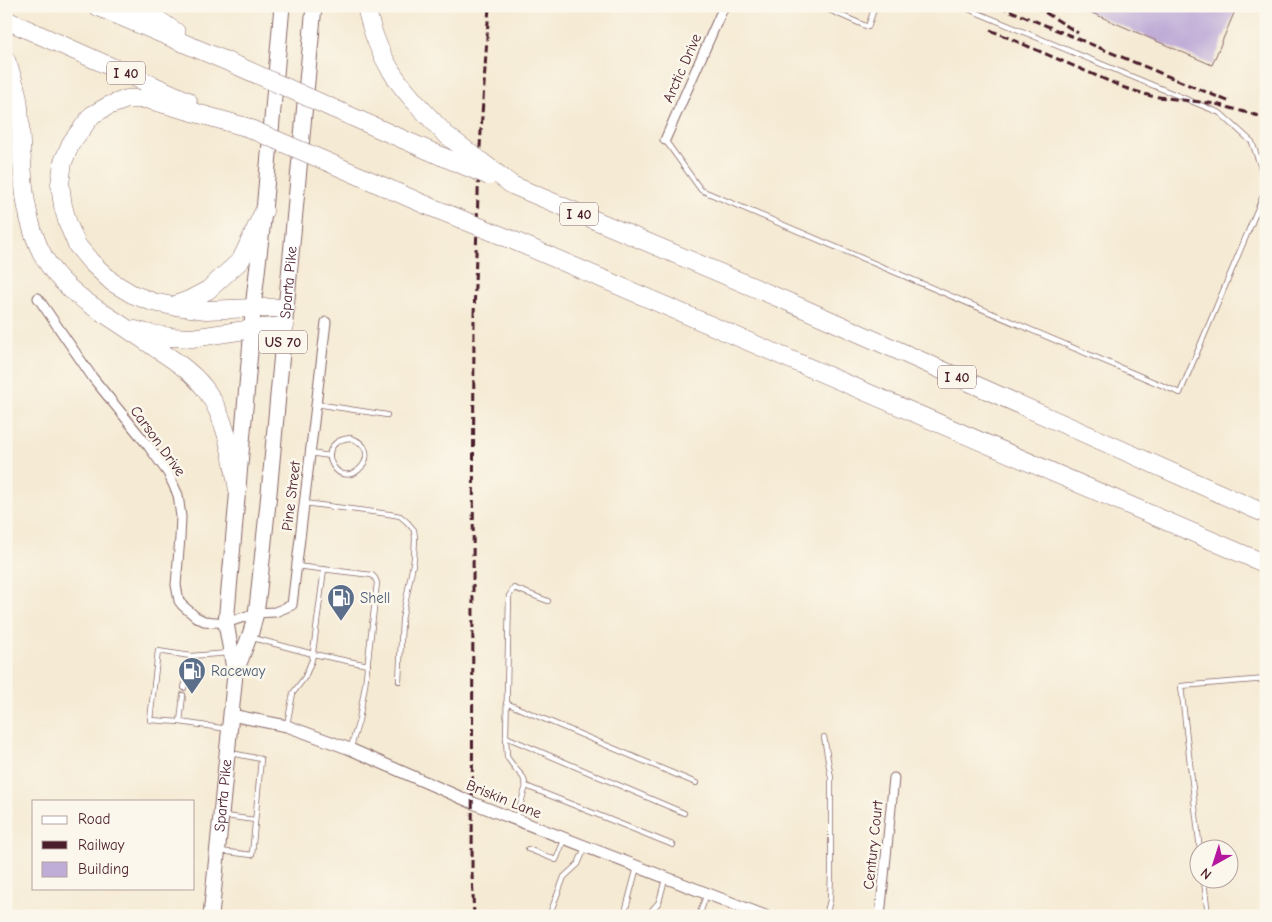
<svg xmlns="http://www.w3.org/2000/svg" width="1272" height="922" font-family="'Comic Neue',sans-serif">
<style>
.building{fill:#bfacd7}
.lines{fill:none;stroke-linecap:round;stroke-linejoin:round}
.service-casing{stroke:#866666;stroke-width:6}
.minor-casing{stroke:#866666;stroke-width:11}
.tertiary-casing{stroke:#866666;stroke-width:13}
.primary-casing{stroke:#866666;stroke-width:17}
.motorway-casing{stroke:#866666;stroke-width:19}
.service{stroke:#fff;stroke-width:4.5}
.minor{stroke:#fff;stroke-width:9}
.tertiary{stroke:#fff;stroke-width:11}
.primary{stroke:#fff;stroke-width:15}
.motorway{stroke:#fff;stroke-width:18}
.rail{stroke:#4a1f2b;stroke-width:3;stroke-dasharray:8 4;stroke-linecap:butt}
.motorway-bridge-casing{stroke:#866666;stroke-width:19;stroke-linecap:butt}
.motorway-bridge{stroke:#fff;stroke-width:18}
.labels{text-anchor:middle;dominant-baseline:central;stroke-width:5;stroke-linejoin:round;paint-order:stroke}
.shield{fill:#fbf7ec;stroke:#7f6065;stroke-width:1}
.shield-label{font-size:14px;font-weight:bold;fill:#4a1f2b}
.street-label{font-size:15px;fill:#4a1f2b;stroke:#fbf7ec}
.service-label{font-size:15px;fill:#4e5e75;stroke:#fbf7ec;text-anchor:start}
</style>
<rect width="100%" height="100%" fill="#fbf7ec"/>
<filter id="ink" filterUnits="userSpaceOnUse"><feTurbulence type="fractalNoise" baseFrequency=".02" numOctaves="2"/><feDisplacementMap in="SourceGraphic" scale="10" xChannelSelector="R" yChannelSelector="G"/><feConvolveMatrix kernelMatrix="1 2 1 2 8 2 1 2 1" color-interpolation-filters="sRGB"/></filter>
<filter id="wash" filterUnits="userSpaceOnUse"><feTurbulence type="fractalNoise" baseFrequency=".0096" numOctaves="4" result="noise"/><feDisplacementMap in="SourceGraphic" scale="20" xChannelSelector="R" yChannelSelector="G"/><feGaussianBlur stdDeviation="1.12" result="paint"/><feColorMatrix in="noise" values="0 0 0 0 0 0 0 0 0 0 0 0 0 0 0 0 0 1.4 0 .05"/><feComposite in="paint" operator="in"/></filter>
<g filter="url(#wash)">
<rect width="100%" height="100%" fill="#f5ead3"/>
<g id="blocks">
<path class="building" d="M 1076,6 L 1237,6 L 1212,65 Z"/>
</g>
</g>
<g filter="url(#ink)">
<use href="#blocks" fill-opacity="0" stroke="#866666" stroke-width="1"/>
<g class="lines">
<defs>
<g id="service">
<path d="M 820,6 L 868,27 L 875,6"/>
<path d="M 961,6 L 1220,113 L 1252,142 L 1266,182"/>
<path d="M 665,140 L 701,190 L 1180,393 L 1266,189"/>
<path d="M 316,404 L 387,415"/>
<path d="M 350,438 C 389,449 348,495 332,464 C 325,450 335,439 350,438 Z"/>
<path d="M 310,453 L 330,456"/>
<path d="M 304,503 L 389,514 L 400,516 L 407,522 L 414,530 L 415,538 L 414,559 L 402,620 L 399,681"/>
<path d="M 296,566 L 372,575 L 375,578 L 377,583 L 365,685 L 359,720 L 351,747"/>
<path d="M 253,638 L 313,654 L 368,665"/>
<path d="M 184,688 L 191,656 L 229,653"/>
<path d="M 183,695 L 180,722 L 228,729"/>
<path d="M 506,703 L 696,783"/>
<path d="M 180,722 L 150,720 L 158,651 L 191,656"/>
<path d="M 287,725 L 293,693 L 305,677 L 312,660 L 324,569"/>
<path d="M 506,737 L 684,813"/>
<path d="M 824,737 L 831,778 L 831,872 L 830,900 L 826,916"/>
<path d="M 526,786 L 673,845"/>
<path d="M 225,816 L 255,820"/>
<path d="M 516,819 L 526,786 L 523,777 L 515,768 L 507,757 L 506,737 L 509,596 L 514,588 L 548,601"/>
<path d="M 528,849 L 556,860 L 564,840"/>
<path d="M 1200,850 L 1181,686 L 1266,679"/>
<path d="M 220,851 L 252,855 L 261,759 L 231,753"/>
<path d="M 1204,880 L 1208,916"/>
<path d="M 549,916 L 564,877 L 578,864 L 585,848"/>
<path d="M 624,916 L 637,867"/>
<path d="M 647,916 L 659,902 L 665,879"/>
<path d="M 699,916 L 707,893"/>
</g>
<g id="minor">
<path d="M 665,140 L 724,6"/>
<path d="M 38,298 L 93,378 L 149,447 L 168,473 L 178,495 L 181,517 L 180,538 L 176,585 L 179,601 L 182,605 L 196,617 L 204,621 L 226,623 L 256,613 L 275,612 L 292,605 L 326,322"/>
<path d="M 880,916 L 894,778"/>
</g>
<path id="tertiary" d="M 231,715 L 287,726 L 350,749 L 473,803 L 765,916"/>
<g id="primary">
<path d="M 235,674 L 226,623 L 252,329 L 253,308 L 264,211 L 282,6"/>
<path id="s1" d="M 211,916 L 235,674 L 251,632 L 256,613 L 258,599 L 269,493 L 314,6"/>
</g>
<g id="motorway">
<path d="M 96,6 L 238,66"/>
<path d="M 138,6 L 176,32"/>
<path d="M 366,6 C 371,29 379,52 392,72 C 406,95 427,114 445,134"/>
<path d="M 6,20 L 188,101"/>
<path d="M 6,60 C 12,76 18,91 19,108 C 23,157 19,215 45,259 C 58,282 81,299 103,313 C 122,325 141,338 160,351 C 177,362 196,375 208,393 C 227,421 232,457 238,490"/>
<path d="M 332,108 L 441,156"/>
<path d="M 246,127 L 168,105 L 146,99 L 127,99 L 108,106 L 92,115 L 71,143 L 63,162 L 60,184 L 63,206 L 68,224 L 77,245 L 91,262 L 112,282 L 132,294 L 153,302 L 173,306 L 189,300 L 208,290 L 241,260 L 264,211"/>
<path d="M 330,163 L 426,205"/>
<path d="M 512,185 L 791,303 L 1266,514"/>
<path d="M 510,239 L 1266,564"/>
<path d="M 176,306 L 206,310 L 253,308 L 286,308"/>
<path d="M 135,330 L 146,333 L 170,337 L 192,338 L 252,329 L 285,326"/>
</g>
</defs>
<use href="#service" class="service-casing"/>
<use href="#minor" class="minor-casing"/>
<use href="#tertiary" class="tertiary-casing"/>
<use href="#primary" class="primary-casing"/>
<use href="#motorway" class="motorway-casing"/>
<use href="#service" class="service"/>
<use href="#minor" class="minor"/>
<use href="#tertiary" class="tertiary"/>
<use href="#primary" class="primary"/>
<use href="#motorway" class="motorway"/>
<g class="rail">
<path d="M 999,6 L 1230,102"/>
<path d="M 1035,6 L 1078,33"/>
<path d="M 990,30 L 1125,88 L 1151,96 L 1216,104 L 1266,118"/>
<path d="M 474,916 L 472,874 L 474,316 L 479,163 L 489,6"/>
</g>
<defs>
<g id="motorway-bridge">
<path d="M 238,66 L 332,108"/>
<path d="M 246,127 L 330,163"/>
<path d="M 445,134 L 512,185"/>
<path d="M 441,156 L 489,176"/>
<path d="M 426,205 L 510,239"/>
</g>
</defs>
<use href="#motorway-bridge" class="motorway-bridge-casing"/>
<use href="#motorway-bridge" class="motorway-bridge"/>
</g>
</g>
<defs>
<symbol id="fuel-pin" viewBox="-11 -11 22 30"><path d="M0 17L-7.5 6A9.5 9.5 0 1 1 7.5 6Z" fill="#5c6f8a" stroke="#fbf7ec"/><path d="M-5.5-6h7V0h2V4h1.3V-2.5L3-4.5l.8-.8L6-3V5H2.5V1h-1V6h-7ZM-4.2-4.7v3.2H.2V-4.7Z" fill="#fff"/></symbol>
</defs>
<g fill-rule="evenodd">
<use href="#fuel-pin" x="325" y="582" width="32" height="43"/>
<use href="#fuel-pin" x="176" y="655" width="32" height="43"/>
</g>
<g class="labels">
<g class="shield">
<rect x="107" y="61.5" width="38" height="23" rx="4"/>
<rect x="560" y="202.5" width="38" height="23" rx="4"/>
<rect x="259" y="330.5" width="48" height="23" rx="4"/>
<rect x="938" y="365.5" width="38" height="23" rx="4"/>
</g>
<g class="shield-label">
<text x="126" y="73">I 40</text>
<text x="579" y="214">I 40</text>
<text x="283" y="342">US 70</text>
<text x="957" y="377">I 40</text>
</g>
<g class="street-label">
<text transform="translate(682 68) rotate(-66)">Arctic Drive</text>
<text stroke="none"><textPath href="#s1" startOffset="640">Sparta Pike</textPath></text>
<text transform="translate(158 441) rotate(54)">Carson Drive</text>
<text transform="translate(291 496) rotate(-83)">Pine Street</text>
<text stroke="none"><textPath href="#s1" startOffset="121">Sparta Pike</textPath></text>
<text transform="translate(504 799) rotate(22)">Briskin Lane</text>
<text transform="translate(873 845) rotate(-84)">Century Court</text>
</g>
<g class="service-label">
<text x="360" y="598">Shell</text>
<text x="211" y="671">Raceway</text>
</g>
</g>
<rect width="1272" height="922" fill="none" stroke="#fbf7ec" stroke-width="25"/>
<rect x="32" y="800" width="162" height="90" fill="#fbf7ec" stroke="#b4a19f"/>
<rect x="42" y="816" width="25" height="8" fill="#ffffff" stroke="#b4a19f"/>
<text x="78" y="824" font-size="15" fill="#4a1f2b">Road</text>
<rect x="42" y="841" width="25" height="8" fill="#4a1f2b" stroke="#b4a19f"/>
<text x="78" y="850" font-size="15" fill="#4a1f2b">Railway</text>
<rect x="42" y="862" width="25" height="15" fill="#bfacd7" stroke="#b4a19f"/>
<text x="78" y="874" font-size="15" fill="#4a1f2b">Building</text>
<g transform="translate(1214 864) rotate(219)"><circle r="24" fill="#fbf7ec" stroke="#b4a19f"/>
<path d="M0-4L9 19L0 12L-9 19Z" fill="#b5179e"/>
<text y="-8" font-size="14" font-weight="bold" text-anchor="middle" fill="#4a1f2b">N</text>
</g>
</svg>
